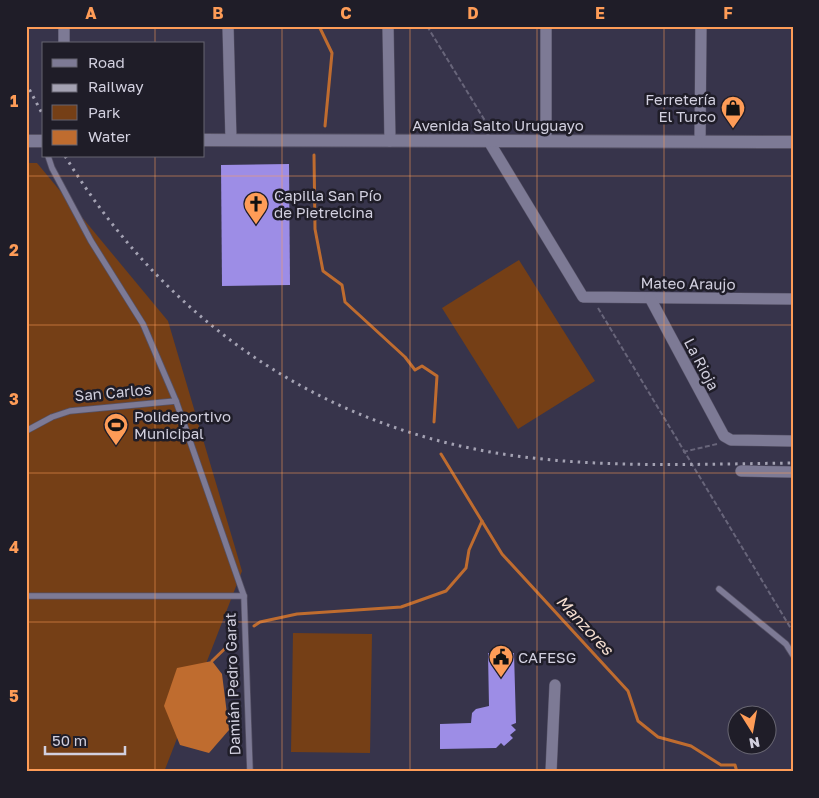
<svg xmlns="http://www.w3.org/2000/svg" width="819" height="798" font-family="'Golos Text',sans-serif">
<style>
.green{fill:#753f16}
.water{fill:#bf6c2f}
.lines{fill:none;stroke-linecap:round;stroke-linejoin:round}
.stream{stroke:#bf6c2f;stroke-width:3}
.building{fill:#9d8de6}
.service-casing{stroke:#555165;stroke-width:7}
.minor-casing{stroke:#555165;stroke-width:12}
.secondary-casing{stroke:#555165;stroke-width:14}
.path{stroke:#68657a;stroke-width:2;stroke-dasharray:5 2.5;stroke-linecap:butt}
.service{stroke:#7d7a95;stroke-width:5.5}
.minor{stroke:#7d7a95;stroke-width:11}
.secondary{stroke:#7d7a95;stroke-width:12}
.rail{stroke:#a4a2b3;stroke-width:3;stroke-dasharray:2.5 5;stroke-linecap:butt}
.grid{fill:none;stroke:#fe9c57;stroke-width:1;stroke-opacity:0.55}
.labels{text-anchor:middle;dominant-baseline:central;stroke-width:5;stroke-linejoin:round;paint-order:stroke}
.poi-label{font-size:15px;fill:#d2d0df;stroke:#1f1d28;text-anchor:start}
.street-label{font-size:15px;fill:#d2d0df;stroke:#1f1d28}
.water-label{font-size:16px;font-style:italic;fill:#f5ded0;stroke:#1f1d28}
.neatline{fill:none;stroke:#fe9c57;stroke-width:2}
.grid-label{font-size:16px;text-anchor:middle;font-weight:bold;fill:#fe9c57}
</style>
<rect width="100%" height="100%" fill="#37344b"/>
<g class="green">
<path d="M 26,163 L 37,163 L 168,321 L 242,571 L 164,772 L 26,772 Z"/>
<path d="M 519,260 L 595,381 L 518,429 L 442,308 Z"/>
<path d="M 293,633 L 372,634 L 370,753 L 291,752 Z"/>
</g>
<path class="water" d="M 212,661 L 222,674 L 229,730 L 209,753 L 180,745 L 164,706 L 177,668 Z"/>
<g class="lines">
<g class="stream">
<path d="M 319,26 L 332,53 L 325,126"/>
<path d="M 314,155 L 315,229 L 323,271 L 342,285 L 345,302 L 405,357 L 415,370 L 422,366 L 437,376 L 434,422"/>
<path d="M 441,454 L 502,554 L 628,691 L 638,721 L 658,737 L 691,746 L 721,765 L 735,765 L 737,772"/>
<path d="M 254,626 L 260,622 L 297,614 L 401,607 L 446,591 L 466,568 L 469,550 L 482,521"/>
<path d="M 212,661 L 237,637"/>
</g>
</g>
<g class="building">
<path d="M 289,164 L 290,285 L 222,286 L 221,165 Z"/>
<path d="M 488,653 L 514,653 L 516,723 L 511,725 L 516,730 L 510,735 L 513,738 L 504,746 L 501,743 L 496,748 L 440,749 L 440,724 L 471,723 L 472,713 L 476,709 L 489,706 Z"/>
</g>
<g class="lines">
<defs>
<g id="service">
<path d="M 48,156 L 52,168 L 91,241 L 143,324 L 176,401 L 244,596 L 250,772"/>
<path d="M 26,431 L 52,417 L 70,411 L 176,401"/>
<path d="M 719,589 L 786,644 L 793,655"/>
<path d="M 26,596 L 244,596"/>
</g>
<g id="minor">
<path d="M 64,26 L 64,44"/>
<path d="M 228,26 L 231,140"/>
<path d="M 388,26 L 390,141"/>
<path d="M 546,26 L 546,141"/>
<path d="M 488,140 L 583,297 L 793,299"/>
<path d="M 700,141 L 701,26"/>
<path d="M 650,298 L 724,436 L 731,440 L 793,441"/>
<path d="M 741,471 L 793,472"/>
<path d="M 551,772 L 555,685"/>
</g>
<g id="secondary">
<path d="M 204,140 L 793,142"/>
<path d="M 26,141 L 44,141"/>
</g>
</defs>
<use href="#service" class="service-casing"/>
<use href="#minor" class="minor-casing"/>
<use href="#secondary" class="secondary-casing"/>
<g class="path">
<path d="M 427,26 L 490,129"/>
<path d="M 598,308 L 793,632"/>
<path d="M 683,452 L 717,444"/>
</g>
<use href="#service" class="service"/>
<use href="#minor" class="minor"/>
<use href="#secondary" class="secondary"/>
<g class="rail">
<path d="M 26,83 L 44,117"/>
<path d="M 65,156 C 168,324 327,433 524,457 C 613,468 703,464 793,463"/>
</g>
</g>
<path class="grid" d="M 155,26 L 155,44M 282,26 L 282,772M 410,26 L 410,772M 537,26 L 537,772M 664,26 L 664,772M 155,156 L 155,772M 26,176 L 793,176M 26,325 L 793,325M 26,473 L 793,473M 26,622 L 793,622"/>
<defs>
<symbol id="shop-pin" viewBox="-11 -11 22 30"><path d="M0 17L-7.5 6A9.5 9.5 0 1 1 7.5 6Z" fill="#fe9c57" stroke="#1f1d28"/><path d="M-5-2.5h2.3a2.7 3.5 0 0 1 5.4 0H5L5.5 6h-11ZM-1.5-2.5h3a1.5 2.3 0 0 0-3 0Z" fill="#111"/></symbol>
<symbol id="church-pin" viewBox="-11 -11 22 30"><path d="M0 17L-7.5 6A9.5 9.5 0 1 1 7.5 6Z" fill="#fe9c57" stroke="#1f1d28"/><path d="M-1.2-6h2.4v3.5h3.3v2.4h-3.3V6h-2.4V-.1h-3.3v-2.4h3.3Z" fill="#111"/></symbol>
<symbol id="stadium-pin" viewBox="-11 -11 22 30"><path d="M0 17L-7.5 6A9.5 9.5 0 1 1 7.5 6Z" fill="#fe9c57" stroke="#1f1d28"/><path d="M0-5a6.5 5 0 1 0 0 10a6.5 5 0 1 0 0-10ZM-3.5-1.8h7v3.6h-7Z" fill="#111"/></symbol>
<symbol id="civic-pin" viewBox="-11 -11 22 30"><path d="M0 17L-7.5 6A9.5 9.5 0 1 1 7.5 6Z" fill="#fe9c57" stroke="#1f1d28"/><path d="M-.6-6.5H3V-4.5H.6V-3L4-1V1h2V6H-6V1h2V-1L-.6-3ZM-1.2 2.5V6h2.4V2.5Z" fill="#111"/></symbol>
</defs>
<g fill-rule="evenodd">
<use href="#shop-pin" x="719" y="94" width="28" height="38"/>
<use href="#church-pin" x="242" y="190" width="28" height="38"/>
<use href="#stadium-pin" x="102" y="411" width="28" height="38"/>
<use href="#civic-pin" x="487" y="643" width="28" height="38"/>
</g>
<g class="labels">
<g class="poi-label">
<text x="716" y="99" text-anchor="end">Ferretería<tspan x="716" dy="17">El Turco</tspan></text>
<text x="274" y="195">Capilla San Pío<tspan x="274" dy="17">de Pietrelcina</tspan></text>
<text x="134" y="416">Polideportivo<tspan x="134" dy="17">Municipal</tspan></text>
<text x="518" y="657">CAFESG</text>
</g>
<g class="street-label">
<text x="498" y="125">Avenida Salto Uruguayo</text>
<text transform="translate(688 283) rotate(1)">Mateo Araujo</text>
<text transform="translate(702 364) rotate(62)">La Rioja</text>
<text transform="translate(113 392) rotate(-5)">San Carlos</text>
<text transform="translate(232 684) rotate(-92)">Damián Pedro Garat</text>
</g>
<g class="water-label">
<text transform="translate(585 625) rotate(47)">Manzores</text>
</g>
</g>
<rect width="819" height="798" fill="none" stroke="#1f1d28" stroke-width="55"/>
<rect x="42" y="42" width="162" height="115" fill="#1f1d28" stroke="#676571"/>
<rect x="52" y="59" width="25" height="8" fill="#7d7a95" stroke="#676571"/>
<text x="88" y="68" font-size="15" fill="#d2d0df">Road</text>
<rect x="52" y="84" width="25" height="8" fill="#a4a2b3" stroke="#676571"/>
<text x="88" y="92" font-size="15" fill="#d2d0df">Railway</text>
<rect x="52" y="105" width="25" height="15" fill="#753f16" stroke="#676571"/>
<text x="88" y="118" font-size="15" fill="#d2d0df">Park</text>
<rect x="52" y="130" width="25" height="15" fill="#bf6c2f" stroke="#676571"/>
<text x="88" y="142" font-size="15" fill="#d2d0df">Water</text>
<g transform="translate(752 730) rotate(169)"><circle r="24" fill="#1f1d28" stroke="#676571"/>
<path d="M0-4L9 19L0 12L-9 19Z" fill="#fe9c57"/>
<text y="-8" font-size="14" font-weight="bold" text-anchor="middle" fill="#d2d0df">N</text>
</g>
<path d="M45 746v8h80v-8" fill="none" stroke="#d2d0df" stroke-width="2.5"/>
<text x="52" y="746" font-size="15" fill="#d2d0df" stroke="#1f1d28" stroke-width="4" paint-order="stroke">50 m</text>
<rect x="28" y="28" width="764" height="742" class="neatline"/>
<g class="grid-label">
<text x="91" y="19">A</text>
<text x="218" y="19">B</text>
<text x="346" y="19">C</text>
<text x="473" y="19">D</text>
<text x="600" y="19">E</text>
<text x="728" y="19">F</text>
<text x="14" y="107">1</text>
<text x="14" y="256">2</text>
<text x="14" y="405">3</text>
<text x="14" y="553">4</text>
<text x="14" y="702">5</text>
</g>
</svg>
